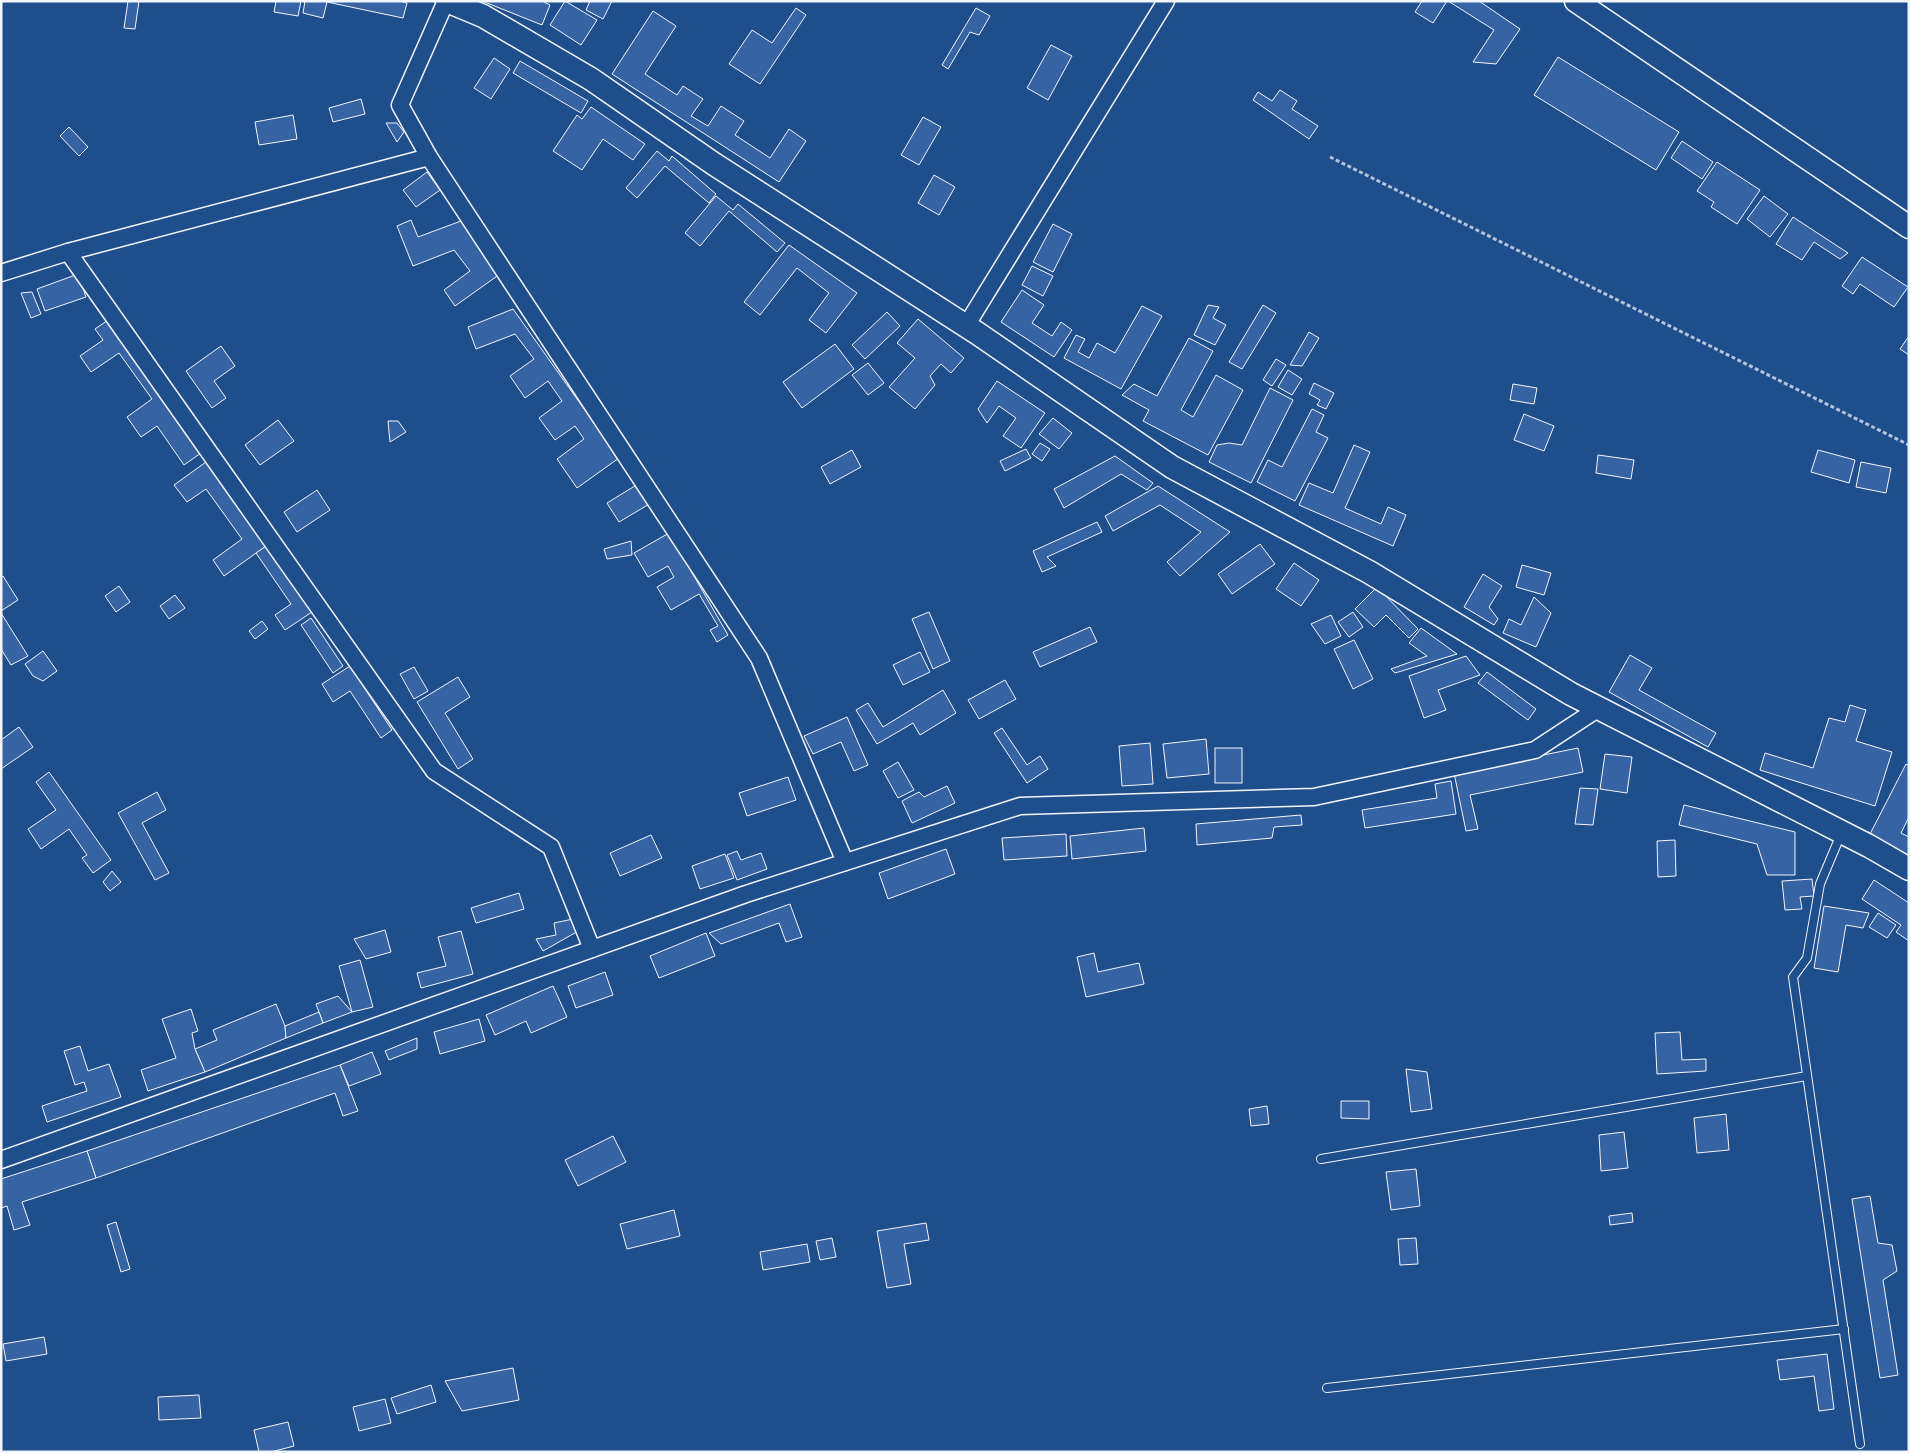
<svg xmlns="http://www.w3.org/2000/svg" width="1910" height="1453" font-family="Figtree,sans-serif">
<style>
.building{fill:#3563a3;stroke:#f2f6ff}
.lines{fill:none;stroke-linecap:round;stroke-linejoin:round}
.lane-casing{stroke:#f2f6ff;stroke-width:10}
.street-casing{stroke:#f2f6ff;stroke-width:19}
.secondary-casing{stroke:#f2f6ff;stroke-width:25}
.path{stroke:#b3c4dc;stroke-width:3;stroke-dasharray:4 2.5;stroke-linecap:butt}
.lane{stroke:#1f4e8c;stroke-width:8}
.street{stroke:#1f4e8c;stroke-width:16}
.secondary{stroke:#1f4e8c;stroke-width:22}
</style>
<rect width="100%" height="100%" fill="#1f4e8c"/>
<g class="building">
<path d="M 128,1 L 139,1 L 135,29 L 124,28 Z"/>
<path d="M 276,1 L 301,1 L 298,16 L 274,12 Z"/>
<path d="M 305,1 L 400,1 L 407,3 L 403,18 L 327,2 L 323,18 L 303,13 Z"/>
<path d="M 482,1 L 542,1 L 550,5 L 542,25 Z"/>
<path d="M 565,1 L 597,20 L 581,45 L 550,25 Z"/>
<path d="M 590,1 L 612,1 L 603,19 L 586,10 Z"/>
<path d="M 1422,1 L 1447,1 L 1433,23 L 1415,12 Z"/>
<path d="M 1448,1 L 1479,1 L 1520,29 L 1496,64 L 1473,62 L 1494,30 Z"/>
<path d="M 796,8 L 806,15 L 760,84 L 729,64 L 752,30 L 772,43 Z"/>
<path d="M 976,8 L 990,16 L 979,35 L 970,32 L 948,69 L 942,65 Z"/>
<path d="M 653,11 L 676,26 L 645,74 L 677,95 L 683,86 L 703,99 L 691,116 L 708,126 L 721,106 L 744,121 L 735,135 L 770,158 L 789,129 L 806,141 L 779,182 L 612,74 Z"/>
<path d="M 1051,45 L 1072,56 L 1048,100 L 1027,88 Z"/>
<path d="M 1558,57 L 1679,132 L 1656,170 L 1534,95 Z"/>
<path d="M 494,58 L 510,69 L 491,99 L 474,88 Z"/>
<path d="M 520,61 L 588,101 L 581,113 L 513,73 Z"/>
<path d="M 1280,90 L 1297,101 L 1292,109 L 1318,126 L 1309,139 L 1253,100 L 1258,92 L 1272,101 Z"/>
<path d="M 361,99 L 365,114 L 333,122 L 329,108 Z"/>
<path d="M 591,107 L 645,144 L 633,160 L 603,139 L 582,170 L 553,151 L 577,115 L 582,119 Z"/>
<path d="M 293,115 L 297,139 L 259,145 L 255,122 Z"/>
<path d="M 923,117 L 941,127 L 919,165 L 901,155 Z"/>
<path d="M 386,123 L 397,123 L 404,132 L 397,142 Z"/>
<path d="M 69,127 L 88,147 L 79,156 L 60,136 Z"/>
<path d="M 1682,141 L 1713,162 L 1702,179 L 1671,158 Z"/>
<path d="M 657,151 L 669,161 L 672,156 L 716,194 L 709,203 L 665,166 L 637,198 L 626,188 Z"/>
<path d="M 1717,162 L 1760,190 L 1737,224 L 1711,207 L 1714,202 L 1697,191 Z"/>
<path d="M 427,172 L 440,190 L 416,207 L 403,190 Z"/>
<path d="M 934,175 L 955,187 L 939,215 L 918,203 Z"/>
<path d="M 716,196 L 733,210 L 738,204 L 785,243 L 777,252 L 729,211 L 700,246 L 685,233 Z"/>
<path d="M 1764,196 L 1788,214 L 1770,237 L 1747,219 Z"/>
<path d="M 1793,217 L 1848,253 L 1840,259 L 1814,242 L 1802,260 L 1776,244 Z"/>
<path d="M 411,220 L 418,237 L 461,221 L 500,274 L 455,306 L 444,290 L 470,271 L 454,250 L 413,266 L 397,226 Z"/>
<path d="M 1053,224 L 1072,234 L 1053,272 L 1033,262 Z"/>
<path d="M 789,245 L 857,293 L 826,333 L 809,320 L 829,293 L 797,268 L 760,315 L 744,302 Z"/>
<path d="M 1862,257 L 1908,287 L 1894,307 L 1860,284 L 1853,294 L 1842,286 Z"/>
<path d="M 1032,266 L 1053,276 L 1043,296 L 1022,285 Z"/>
<path d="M 78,274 L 86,297 L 45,311 L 37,289 Z"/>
<path d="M 1022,290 L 1044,305 L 1032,323 L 1052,336 L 1061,322 L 1072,330 L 1054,357 L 1001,322 Z"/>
<path d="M 32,292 L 41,314 L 31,318 L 21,293 Z"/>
<path d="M 1208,305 L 1219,307 L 1213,318 L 1226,325 L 1215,345 L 1194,335 Z"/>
<path d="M 1263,305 L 1276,313 L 1242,369 L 1229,362 Z"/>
<path d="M 1142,306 L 1162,316 L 1121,389 L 1064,358 L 1076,335 L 1085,339 L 1078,352 L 1089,358 L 1097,343 L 1115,353 Z"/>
<path d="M 513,309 L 619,458 L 577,488 L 557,459 L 584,439 L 575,426 L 555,440 L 539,418 L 562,401 L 548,381 L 525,398 L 510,376 L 534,359 L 515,334 L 476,349 L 468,327 Z"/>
<path d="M 887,312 L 900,326 L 865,359 L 852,345 Z"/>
<path d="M 918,319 L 964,358 L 951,373 L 941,364 L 930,376 L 935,385 L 915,409 L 889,387 L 915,358 L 897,343 Z"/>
<path d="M 108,320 L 201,453 L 184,465 L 157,426 L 141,437 L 127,417 L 152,399 L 119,353 L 91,372 L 80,356 L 103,340 L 95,329 Z"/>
<path d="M 1309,332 L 1319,338 L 1302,366 L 1290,365 Z"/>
<path d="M 1909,336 L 1909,355 L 1900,349 Z"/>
<path d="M 1189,338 L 1213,351 L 1181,410 L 1193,417 L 1216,375 L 1243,390 L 1208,455 L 1143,421 L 1149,410 L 1122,395 L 1134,384 L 1157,396 Z"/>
<path d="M 835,344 L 854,369 L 802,408 L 783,382 Z"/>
<path d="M 221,346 L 235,366 L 214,381 L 226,398 L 212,408 L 186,371 Z"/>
<path d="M 1276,359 L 1286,365 L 1272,386 L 1263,380 Z"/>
<path d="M 868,363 L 884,383 L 868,395 L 852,375 Z"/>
<path d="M 1288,370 L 1302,379 L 1292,395 L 1278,387 Z"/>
<path d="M 997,381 L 1045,413 L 1021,448 L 1003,436 L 1016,418 L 999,406 L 987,423 L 978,409 Z"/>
<path d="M 1314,383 L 1334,393 L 1326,409 L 1317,405 L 1320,400 L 1309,394 Z"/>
<path d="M 1513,384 L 1537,388 L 1534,404 L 1510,400 Z"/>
<path d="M 1270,388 L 1293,400 L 1251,483 L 1209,462 L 1217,445 L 1229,443 L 1242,445 Z"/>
<path d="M 1312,409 L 1324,415 L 1316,432 L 1328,438 L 1295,501 L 1257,482 L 1268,460 L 1282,467 Z"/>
<path d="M 1524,414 L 1554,426 L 1544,451 L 1514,440 Z"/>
<path d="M 1053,418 L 1072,433 L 1059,449 L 1039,434 Z"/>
<path d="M 278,420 L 294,441 L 260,465 L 245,445 Z"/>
<path d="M 388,421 L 398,421 L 406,432 L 390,442 Z"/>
<path d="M 1040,443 L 1050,449 L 1042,461 L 1032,454 Z"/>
<path d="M 1354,445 L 1370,452 L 1345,508 L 1381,524 L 1388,507 L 1406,515 L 1393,546 L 1299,505 L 1309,483 L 1333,493 Z"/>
<path d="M 1026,449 L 1031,458 L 1005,471 L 1000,461 Z"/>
<path d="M 852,450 L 861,467 L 830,484 L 821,467 Z"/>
<path d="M 1818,450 L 1855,460 L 1849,483 L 1811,472 Z"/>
<path d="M 1598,455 L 1634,460 L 1631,479 L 1596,473 Z"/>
<path d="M 1115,456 L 1153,483 L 1147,490 L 1121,474 L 1064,508 L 1054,489 Z"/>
<path d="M 206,462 L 266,546 L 224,576 L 213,560 L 242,539 L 206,489 L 187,502 L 174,485 Z"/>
<path d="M 1861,462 L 1891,468 L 1886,493 L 1856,487 Z"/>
<path d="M 638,484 L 651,503 L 619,522 L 607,503 Z"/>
<path d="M 1158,486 L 1230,532 L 1180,576 L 1167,562 L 1201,532 L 1160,505 L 1113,531 L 1105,516 Z"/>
<path d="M 317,490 L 330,510 L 297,532 L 284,512 Z"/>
<path d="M 1097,522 L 1102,532 L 1047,557 L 1056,566 L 1042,572 L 1033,551 Z"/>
<path d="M 669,533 L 728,635 L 717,642 L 710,630 L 718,626 L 699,594 L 671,610 L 657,587 L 674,577 L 668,566 L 648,577 L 634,553 Z"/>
<path d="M 631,541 L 632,555 L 607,559 L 604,549 Z"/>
<path d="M 269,544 L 315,610 L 285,630 L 275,615 L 291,604 L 256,553 Z"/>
<path d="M 1260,544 L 1275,564 L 1232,594 L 1218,574 Z"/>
<path d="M 1294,563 L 1319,580 L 1301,606 L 1276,589 Z"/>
<path d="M 1522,565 L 1551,573 L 1544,595 L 1516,587 Z"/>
<path d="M 1483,574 L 1502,586 L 1489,607 L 1498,619 L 1494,625 L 1464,607 Z"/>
<path d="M 3,576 L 18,600 L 1,611 L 1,577 Z"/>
<path d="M 119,586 L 130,602 L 116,612 L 105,596 Z"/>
<path d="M 1377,587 L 1418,629 L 1409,638 L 1386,615 L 1374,627 L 1355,609 Z"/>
<path d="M 175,595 L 185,608 L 169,619 L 160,606 Z"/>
<path d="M 1534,597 L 1551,613 L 1536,647 L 1503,633 L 1509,619 L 1521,625 Z"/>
<path d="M 929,612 L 950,661 L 933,669 L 912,619 Z"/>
<path d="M 1353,612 L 1363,627 L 1349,637 L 1338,622 Z"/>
<path d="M 1,613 L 28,656 L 11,665 L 1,649 Z"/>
<path d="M 1331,615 L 1341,636 L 1325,644 L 1311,624 Z"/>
<path d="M 311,618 L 343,666 L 333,673 L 301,625 Z"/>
<path d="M 262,621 L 268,629 L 255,639 L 249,631 Z"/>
<path d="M 1090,627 L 1097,642 L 1040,667 L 1033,652 Z"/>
<path d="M 1421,628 L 1457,654 L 1395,673 L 1391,669 L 1427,656 L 1409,643 Z"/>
<path d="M 1354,640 L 1373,679 L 1353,689 L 1334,649 Z"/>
<path d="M 43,651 L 57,671 L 43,681 L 33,676 L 25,664 Z"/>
<path d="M 920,652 L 930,672 L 903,685 L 893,665 Z"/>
<path d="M 1630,655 L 1652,668 L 1639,690 L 1716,733 L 1708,747 L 1609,692 Z"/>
<path d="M 1466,656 L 1480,675 L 1438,690 L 1446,710 L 1424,718 L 1409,676 Z"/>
<path d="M 350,666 L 392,730 L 381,738 L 350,691 L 333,702 L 322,684 Z"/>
<path d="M 414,667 L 428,691 L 414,699 L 400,674 Z"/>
<path d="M 1487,672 L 1536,709 L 1528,720 L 1478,683 Z"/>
<path d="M 458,677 L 470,697 L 445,713 L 473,759 L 458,769 L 417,702 Z"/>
<path d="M 1005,680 L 1016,699 L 979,719 L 968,700 Z"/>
<path d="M 943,690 L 956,713 L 920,735 L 913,723 L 877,744 L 856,710 L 868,703 L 883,727 Z"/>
<path d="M 1850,705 L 1866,710 L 1856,741 L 1892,752 L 1875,806 L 1760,770 L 1765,753 L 1813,768 L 1829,718 L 1845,722 Z"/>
<path d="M 847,717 L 868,765 L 854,771 L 841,742 L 813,754 L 804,736 Z"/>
<path d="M 19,727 L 33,747 L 1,769 L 1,740 Z"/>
<path d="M 1002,728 L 1027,765 L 1040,756 L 1048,769 L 1027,783 L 994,733 Z"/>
<path d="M 1206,739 L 1209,774 L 1167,778 L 1163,744 Z"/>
<path d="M 1150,743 L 1153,784 L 1122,786 L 1119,746 Z"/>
<rect x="1215" y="748" width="27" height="35"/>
<path d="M 1578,748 L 1583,772 L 1470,795 L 1478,829 L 1466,831 L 1454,773 Z"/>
<path d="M 1605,754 L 1632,757 L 1627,793 L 1600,789 Z"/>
<path d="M 898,762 L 914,790 L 898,798 L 883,771 Z"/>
<path d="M 1906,764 L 1909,766 L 1909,817 L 1901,833 L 1909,837 L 1909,856 L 1869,836 Z"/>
<path d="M 49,772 L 111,860 L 93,873 L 82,858 L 87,855 L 69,829 L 41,849 L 28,829 L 56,810 L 36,782 Z"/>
<path d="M 788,777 L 796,800 L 747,816 L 739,793 Z"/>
<path d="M 1451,781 L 1456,814 L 1365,828 L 1362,810 L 1437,798 L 1435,784 Z"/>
<path d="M 947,786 L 955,803 L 912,823 L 902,801 L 919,792 L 924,797 Z"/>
<path d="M 1580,788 L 1598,789 L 1593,825 L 1575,824 Z"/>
<path d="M 157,792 L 166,810 L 142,823 L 169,873 L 155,880 L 118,813 Z"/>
<path d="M 1684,805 L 1795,832 L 1795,875 L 1767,875 L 1757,844 L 1679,825 Z"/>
<path d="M 1301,815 L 1302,825 L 1274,827 L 1272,838 L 1197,845 L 1196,824 Z"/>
<path d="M 1144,828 L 1146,851 L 1072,859 L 1070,836 Z"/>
<path d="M 1066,834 L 1067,856 L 1004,860 L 1002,838 Z"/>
<path d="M 651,835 L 662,858 L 620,876 L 610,853 Z"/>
<path d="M 1675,840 L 1676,876 L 1658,877 L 1657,841 Z"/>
<path d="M 946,849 L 955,874 L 888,899 L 879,873 Z"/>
<path d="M 737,851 L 741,860 L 761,853 L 767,869 L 737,880 L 727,855 Z"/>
<path d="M 725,854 L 734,878 L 700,889 L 692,866 Z"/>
<path d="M 112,871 L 121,882 L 110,891 L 103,882 Z"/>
<path d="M 1812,879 L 1814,896 L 1800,897 L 1802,909 L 1785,910 L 1782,881 Z"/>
<path d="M 1874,880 L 1909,903 L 1909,941 L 1896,932 L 1901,925 L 1862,899 Z"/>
<path d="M 519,893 L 524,909 L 476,923 L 471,908 Z"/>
<path d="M 790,904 L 802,937 L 786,942 L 779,923 L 721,944 L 709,933 Z"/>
<path d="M 1824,906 L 1869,913 L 1863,928 L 1846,925 L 1838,972 L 1814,968 Z"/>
<path d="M 1878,913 L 1896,925 L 1887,938 L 1869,927 Z"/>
<path d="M 573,919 L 580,930 L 543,951 L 536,939 L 556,935 L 554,923 Z"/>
<path d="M 385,930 L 391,952 L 366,959 L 354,939 Z"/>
<path d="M 461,931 L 473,974 L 421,988 L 417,973 L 446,966 L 438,937 Z"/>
<path d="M 706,933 L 715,956 L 659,978 L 650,956 Z"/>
<path d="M 1094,953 L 1098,972 L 1139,963 L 1144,984 L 1086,997 L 1077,957 Z"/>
<path d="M 360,960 L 373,1007 L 352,1012 L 339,966 Z"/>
<path d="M 605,972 L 613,995 L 576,1008 L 568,986 Z"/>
<path d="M 553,986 L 567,1017 L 531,1033 L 526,1021 L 495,1035 L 486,1015 Z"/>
<path d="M 338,996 L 352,1012 L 323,1023 L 316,1004 Z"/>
<path d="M 276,1004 L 285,1026 L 286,1038 L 205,1072 L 195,1049 L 217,1040 L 213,1030 Z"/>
<path d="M 191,1009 L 198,1031 L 192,1033 L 195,1049 L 205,1072 L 148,1091 L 141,1070 L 176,1058 L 162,1019 Z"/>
<path d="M 319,1012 L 323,1023 L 286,1038 L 285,1026 Z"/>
<path d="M 479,1019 L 485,1041 L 440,1054 L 434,1032 Z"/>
<path d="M 1680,1032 L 1682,1060 L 1706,1059 L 1706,1071 L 1657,1074 L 1655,1033 Z"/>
<path d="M 417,1038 L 417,1049 L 389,1060 L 385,1051 Z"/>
<path d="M 80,1046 L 88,1071 L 109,1064 L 121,1097 L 47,1122 L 42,1106 L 87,1091 L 84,1082 L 75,1085 L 64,1051 Z"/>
<path d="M 372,1052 L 381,1074 L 349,1086 L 340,1065 Z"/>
<path d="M 340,1065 L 358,1111 L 343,1116 L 335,1093 L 96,1178 L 87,1151 Z"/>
<path d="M 1406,1069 L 1427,1072 L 1432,1109 L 1411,1112 Z"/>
<path d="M 1341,1101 L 1369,1101 L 1369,1119 L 1341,1118 Z"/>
<path d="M 1267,1106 L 1269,1124 L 1251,1126 L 1249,1109 Z"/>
<path d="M 1726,1114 L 1729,1150 L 1697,1153 L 1694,1118 Z"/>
<path d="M 1624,1132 L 1628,1168 L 1601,1171 L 1599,1135 Z"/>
<path d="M 613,1136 L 626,1162 L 578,1186 L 565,1160 Z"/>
<path d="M 87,1151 L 96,1178 L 22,1202 L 30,1225 L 14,1230 L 7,1206 L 1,1208 L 1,1179 Z"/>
<path d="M 1416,1169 L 1420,1206 L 1391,1210 L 1386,1172 Z"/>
<path d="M 1870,1196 L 1878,1243 L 1892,1245 L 1897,1271 L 1883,1280 L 1898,1375 L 1880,1378 L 1852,1199 Z"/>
<path d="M 674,1210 L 680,1236 L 627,1249 L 620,1224 Z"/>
<path d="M 1632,1213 L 1633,1222 L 1610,1225 L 1609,1216 Z"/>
<path d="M 116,1222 L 130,1269 L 121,1272 L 107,1225 Z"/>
<path d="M 926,1223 L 929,1240 L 904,1244 L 911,1284 L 887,1288 L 877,1231 Z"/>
<path d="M 832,1238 L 836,1257 L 820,1260 L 816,1241 Z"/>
<path d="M 1416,1238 L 1418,1264 L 1400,1265 L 1398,1239 Z"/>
<path d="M 807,1244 L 810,1262 L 763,1270 L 760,1252 Z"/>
<path d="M 44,1337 L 47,1354 L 6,1361 L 3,1344 Z"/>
<path d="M 1827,1354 L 1834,1409 L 1819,1411 L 1814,1376 L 1780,1380 L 1777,1360 Z"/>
<path d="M 513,1368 L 519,1400 L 462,1411 L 445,1381 Z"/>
<path d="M 431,1385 L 436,1402 L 397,1414 L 391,1398 Z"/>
<path d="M 199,1395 L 201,1418 L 159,1420 L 158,1397 Z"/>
<path d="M 385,1399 L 391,1423 L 359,1431 L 353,1407 Z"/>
<path d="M 288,1422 L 294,1446 L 271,1452 L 259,1452 L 254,1430 Z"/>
</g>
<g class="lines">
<defs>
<g id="lane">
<path d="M 1841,834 L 1820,884 L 1807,958 L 1793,977 L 1860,1444"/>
<path d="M 1321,1159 L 1807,1076"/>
<path d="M 1327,1388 L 1844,1329"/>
</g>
<g id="street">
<path d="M 446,1 L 400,105 L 429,157 L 759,658 L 845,862"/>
<path d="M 68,252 L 434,771 L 551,847 L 592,949"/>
<path d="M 1,273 L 68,252 L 429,157"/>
<path d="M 966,326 L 1166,1"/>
<path d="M 1,1160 L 746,894 L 1020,806 L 1314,797 L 1535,750 L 1599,708"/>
</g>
<g id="secondary">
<path d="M 447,1 L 483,16 L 591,79 L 714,164 L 977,333 L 1172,467 L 1369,572 L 1571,694 L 1869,846 L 1909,869"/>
<path d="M 1576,1 L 1909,227"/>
</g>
</defs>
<use href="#lane" class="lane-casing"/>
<use href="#street" class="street-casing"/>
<use href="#secondary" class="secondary-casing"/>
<path class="path" d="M 1330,157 L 1909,445"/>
<use href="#lane" class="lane"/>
<use href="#street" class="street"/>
<use href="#secondary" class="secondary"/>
</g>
<rect width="1910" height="1453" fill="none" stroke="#f2f6ff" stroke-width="5"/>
</svg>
